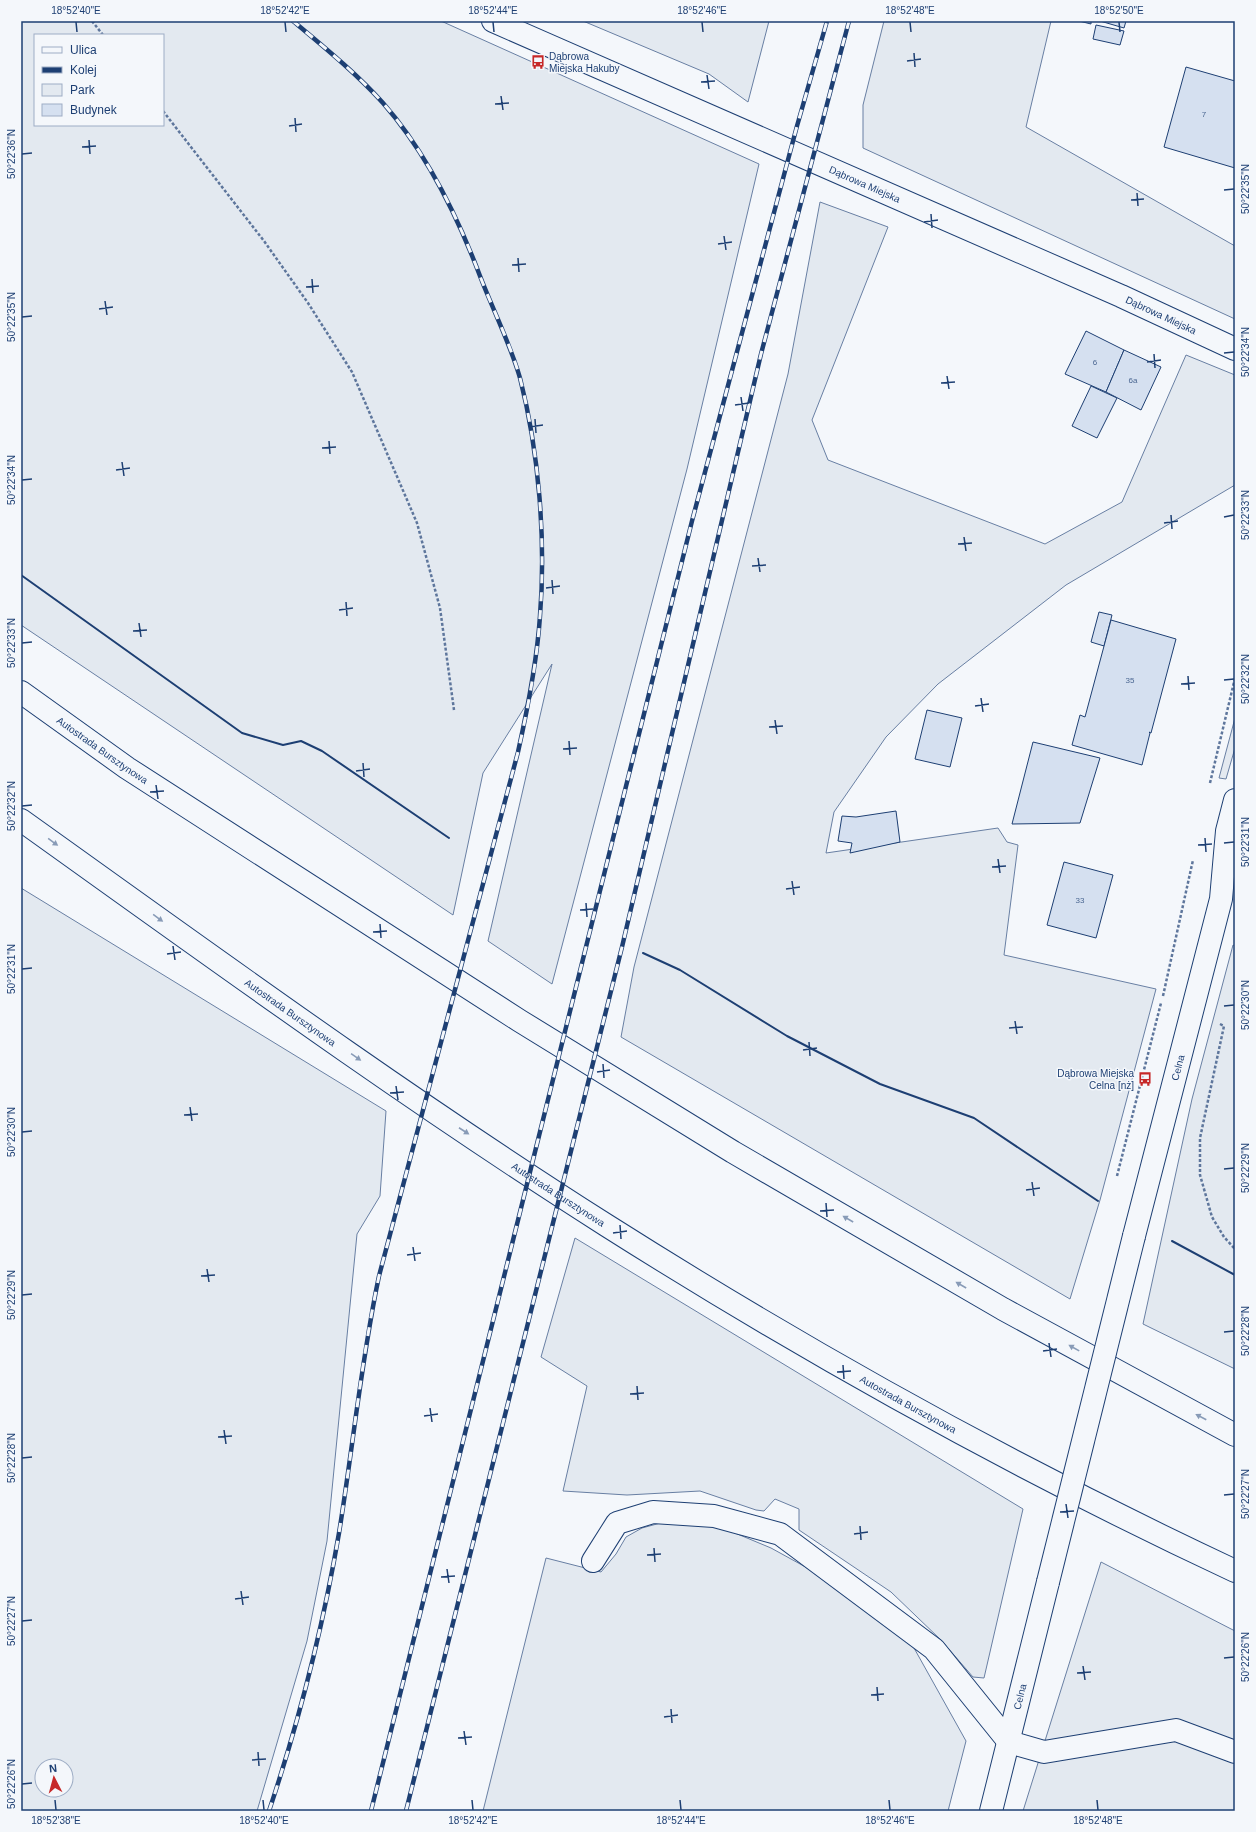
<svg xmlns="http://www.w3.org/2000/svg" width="1256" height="1832" font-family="Helvetica,sans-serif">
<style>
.green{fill:#e3e9f0;stroke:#687fa3;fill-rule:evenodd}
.building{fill:#d5e0f0;stroke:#1d3f73}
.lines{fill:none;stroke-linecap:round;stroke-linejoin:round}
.minor-casing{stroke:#1d3f73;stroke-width:24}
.highway-casing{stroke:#1d3f73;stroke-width:24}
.path{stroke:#5e769c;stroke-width:2.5;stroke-dasharray:3 2;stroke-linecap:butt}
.minor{stroke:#f4f7fb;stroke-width:22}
.highway{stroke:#f4f7fb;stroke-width:22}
.rail-casing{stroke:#1d3f73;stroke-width:4.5}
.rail{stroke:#f4f7fb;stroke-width:3;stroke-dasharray:9;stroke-linecap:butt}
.minor-bridge-casing{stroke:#1d3f73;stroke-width:24;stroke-linecap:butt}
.minor-bridge{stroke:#f4f7fb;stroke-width:22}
.wall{stroke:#1d3f73;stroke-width:2}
.oneway{fill:#889bb7}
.ticks{fill:none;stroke:#1d3f73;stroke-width:1.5}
.labels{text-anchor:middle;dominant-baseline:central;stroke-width:3;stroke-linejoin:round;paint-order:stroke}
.number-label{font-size:8px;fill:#4b6792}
.poi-label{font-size:10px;fill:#1d3f73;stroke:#f4f7fb;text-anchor:start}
.street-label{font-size:10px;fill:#1d3f73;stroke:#f4f7fb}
.neatline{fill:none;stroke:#1d3f73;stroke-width:1.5}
.ticks-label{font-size:10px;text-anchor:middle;fill:#1d3f73}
</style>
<rect width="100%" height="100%" fill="#f4f7fb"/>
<g class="green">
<path d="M 21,21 L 441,21 L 759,164 L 687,469 L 552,984 L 488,941 L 552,664 L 483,773 L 453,915 L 21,625 ZM 35,35 L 163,35 L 163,125 L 35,125 Z"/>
<path d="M 583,21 L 769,21 L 748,102 L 709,74 Z"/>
<path d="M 884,21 L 1051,21 L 1026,127 L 1235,246 L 1235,319 L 863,148 L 863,105 Z"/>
<path d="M 820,202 L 888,227 L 812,420 L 828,460 L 1045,544 L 1122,502 L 1186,355 L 1235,375 L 1235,485 L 1066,585 L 938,684 L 886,737 L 834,812 L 826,853 L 998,828 L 1007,842 L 1018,845 L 1004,955 L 1156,989 L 1100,1200 L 1070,1299 L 621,1037 L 634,967 L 788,374 Z"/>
<path d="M 1235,718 L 1235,748 L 1226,779 L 1219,778 Z"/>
<path d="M 21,888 L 386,1111 L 380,1196 L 357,1234 L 327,1541 L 307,1641 L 257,1811 L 21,1811 ZM 42,1766 L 66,1766 L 66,1790 L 42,1790 Z"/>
<path d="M 1233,945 L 1235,946 L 1235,1369 L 1143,1324 L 1192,1099 Z"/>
<path d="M 575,1238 L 1023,1509 L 984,1678 L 973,1677 L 941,1640 L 891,1592 L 799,1530 L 799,1509 L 775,1499 L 764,1511 L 756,1510 L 700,1491 L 627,1495 L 563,1491 L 587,1386 L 541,1357 Z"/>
<path d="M 668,1521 L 711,1523 L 771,1548 L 831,1581 L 877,1613 L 914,1648 L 966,1741 L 948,1811 L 483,1811 L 546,1558 L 601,1572 L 616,1554 L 626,1537 L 642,1528 Z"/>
<path d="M 1101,1562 L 1235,1631 L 1235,1811 L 1023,1811 Z"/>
</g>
<g class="building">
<path d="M 1079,21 L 1091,21 L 1091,24 Z"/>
<path d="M 1100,21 L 1126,21 L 1124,28 Z"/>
<path d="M 1096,25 L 1124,31 L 1120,45 L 1093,39 Z"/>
<path d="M 1186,67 L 1235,81 L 1235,168 L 1164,147 Z"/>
<path d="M 1086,331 L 1124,350 L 1106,392 L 1065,374 Z"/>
<path d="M 1124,350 L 1161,367 L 1141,410 L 1106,392 Z"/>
<path d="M 1091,386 L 1117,398 L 1097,438 L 1072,426 Z"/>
<path d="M 1099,612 L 1112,615 L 1104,646 L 1091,642 Z"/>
<path d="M 1111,620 L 1176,639 L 1151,733 L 1149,732 L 1150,733 L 1142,765 L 1072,745 L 1080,715 L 1085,717 Z"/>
<path d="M 927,710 L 962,718 L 950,767 L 915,759 Z"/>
<path d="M 1033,742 L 1100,758 L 1080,823 L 1012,824 Z"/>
<path d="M 896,811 L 900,842 L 850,853 L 852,843 L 838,841 L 842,816 L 856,817 Z"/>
<path d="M 1064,862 L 1113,875 L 1096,938 L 1047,925 Z"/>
</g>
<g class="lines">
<defs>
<g id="minor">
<path id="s1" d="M 493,21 L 1121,296 L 1235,349"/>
<path id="s2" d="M 1134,1236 L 1221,899 L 1227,831 L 1235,800"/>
<path d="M 593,1561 L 617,1523 L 653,1512 L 714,1516 L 780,1534 L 934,1649 L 1009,1742 L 1044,1752 L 1176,1730 L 1235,1752"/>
<path id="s3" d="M 991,1811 L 1048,1582"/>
</g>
<g id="highway">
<path id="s4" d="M 21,692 L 127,768 L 520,1021 L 733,1152 L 1003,1309 L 1235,1435"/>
<path id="s5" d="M 21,820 C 214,958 406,1098 606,1225 C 808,1353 1019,1470 1235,1571"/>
</g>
</defs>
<use href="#minor" class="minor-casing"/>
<use href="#highway" class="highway-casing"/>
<g class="path">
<path d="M 92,21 L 103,35"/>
<path d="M 163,111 L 264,241 L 308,303 L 352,372 L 417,523 L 440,608 L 454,710"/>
<path d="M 1210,783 L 1235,678"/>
<path d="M 1163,996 L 1193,860"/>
<path d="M 1220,1024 L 1224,1026 L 1200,1138 L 1200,1175 L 1212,1217 L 1224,1237 L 1235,1249"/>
<path d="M 1117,1176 L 1161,1003"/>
</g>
<use href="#minor" class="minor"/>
<use href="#highway" class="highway"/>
<defs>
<g id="rail">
<path d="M 269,1811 C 299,1721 323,1627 339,1533 C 353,1447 361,1361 379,1276 L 518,752 C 528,707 537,662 540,616 C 546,540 539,452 520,378 C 510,343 493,310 480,276 C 457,215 426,152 383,103 C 356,73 324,47 293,21"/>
<path d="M 371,1811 L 692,521 L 797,126 L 827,21"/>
<path d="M 406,1811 L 622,947 L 761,354 L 849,21"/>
</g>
</defs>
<use href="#rail" class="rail-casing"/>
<use href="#rail" class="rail"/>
<defs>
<path id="minor-bridge" d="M 1048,1582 L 1134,1236"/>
</defs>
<use href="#minor-bridge" class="minor-bridge-casing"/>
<use href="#minor-bridge" class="minor-bridge"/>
<g class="wall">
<path d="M 21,575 L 242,733 L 283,745 L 301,741 L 322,751 L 449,838"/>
<path d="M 643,953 L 680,970 L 787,1036 L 880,1084 L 974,1118 L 1098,1201"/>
<path d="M 1172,1241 L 1235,1275"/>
</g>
</g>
<defs><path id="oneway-solid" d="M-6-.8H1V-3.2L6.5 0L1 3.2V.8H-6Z"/></defs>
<g class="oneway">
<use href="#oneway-solid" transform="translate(53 842) rotate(36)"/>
<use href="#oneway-solid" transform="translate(158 918) rotate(36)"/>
<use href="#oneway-solid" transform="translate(356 1057) rotate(35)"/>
<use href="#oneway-solid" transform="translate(464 1131) rotate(33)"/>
<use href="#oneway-solid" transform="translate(848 1219) rotate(-150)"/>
<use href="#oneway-solid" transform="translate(961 1285) rotate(-150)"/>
<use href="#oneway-solid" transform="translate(1074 1348) rotate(-151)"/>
<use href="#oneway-solid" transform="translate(1201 1417) rotate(-152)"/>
</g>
<path class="ticks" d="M 76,22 L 77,32M 285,22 L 286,32M 493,22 L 494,32M 702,22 L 703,32M 910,22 L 911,32M 1119,22 L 1120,32M 914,53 L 915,67M 907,61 L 921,59M 707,75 L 709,89M 701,82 L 715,81M 501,96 L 503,110M 495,104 L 509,103M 295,118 L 296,132M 289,126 L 302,124M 89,140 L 90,154M 82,147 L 96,146M 22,154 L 32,153M 1224,190 L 1234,189M 1137,193 L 1138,206M 1131,200 L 1144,199M 931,214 L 932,228M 924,222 L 938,220M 724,236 L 726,250M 718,244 L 732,242M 518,258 L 519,272M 512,265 L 526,264M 312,279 L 313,293M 306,287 L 319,286M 105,301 L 107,315M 99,309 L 113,307M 22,317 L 32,316M 1224,353 L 1234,352M 1154,354 L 1155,368M 1147,362 L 1161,360M 947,376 L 949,389M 941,383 L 955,382M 741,397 L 743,411M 735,405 L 749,403M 535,419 L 536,433M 529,427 L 543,425M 329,441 L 330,454M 322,448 L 336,447M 122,462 L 124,476M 116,470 L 130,468M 22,480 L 32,479M 1171,515 L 1172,529M 1224,517 L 1234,515M 1164,523 L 1178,521M 964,537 L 966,551M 958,544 L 972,543M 758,558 L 760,572M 752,566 L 766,565M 552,580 L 553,594M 546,588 L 560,586M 346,602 L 347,616M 339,610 L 353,608M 139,623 L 141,637M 133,631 L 147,630M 22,643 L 32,642M 1188,676 L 1189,690M 1224,680 L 1234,679M 1181,684 L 1195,683M 981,698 L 983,712M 975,706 L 989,704M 775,720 L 777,734M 769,727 L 783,726M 569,741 L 570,755M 563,749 L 577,748M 363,763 L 364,777M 356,771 L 370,769M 156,785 L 158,799M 150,792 L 164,791M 22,806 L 32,805M 1205,838 L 1206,852M 1224,843 L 1234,842M 1198,845 L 1212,844M 998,859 L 1000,873M 992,867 L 1006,866M 792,881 L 794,895M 786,889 L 800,887M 586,903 L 587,917M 580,910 L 593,909M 380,924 L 381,938M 373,932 L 387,931M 173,946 L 175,960M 167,954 L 181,952M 22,969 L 32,968M 1224,1006 L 1234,1005M 1015,1021 L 1017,1034M 1009,1028 L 1023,1027M 809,1042 L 810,1056M 803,1050 L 817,1048M 603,1064 L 604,1078M 597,1072 L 610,1070M 396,1086 L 398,1100M 390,1093 L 404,1092M 190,1107 L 192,1121M 184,1115 L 198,1114M 22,1132 L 32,1131M 1224,1169 L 1234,1168M 1032,1182 L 1034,1196M 1026,1190 L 1040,1188M 826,1203 L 827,1217M 820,1211 L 834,1210M 620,1225 L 621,1239M 613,1233 L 627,1231M 413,1247 L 415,1261M 407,1255 L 421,1253M 207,1269 L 209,1282M 201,1276 L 215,1275M 22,1295 L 32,1294M 1224,1332 L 1234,1331M 1049,1343 L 1051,1357M 1043,1351 L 1057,1349M 843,1365 L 844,1379M 837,1372 L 851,1371M 637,1386 L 638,1400M 630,1394 L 644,1393M 430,1408 L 432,1422M 424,1416 L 438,1414M 224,1430 L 226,1444M 218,1437 L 232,1436M 22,1458 L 32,1457M 1224,1495 L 1234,1494M 1066,1504 L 1068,1518M 1060,1512 L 1074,1511M 860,1526 L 861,1540M 854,1534 L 868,1532M 654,1548 L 655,1562M 647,1555 L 661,1554M 447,1569 L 449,1583M 441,1577 L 455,1576M 241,1591 L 243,1605M 235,1599 L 249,1597M 22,1621 L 32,1620M 1224,1658 L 1234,1657M 1083,1666 L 1085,1680M 1077,1673 L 1091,1672M 877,1687 L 878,1701M 871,1695 L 884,1694M 671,1709 L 672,1723M 664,1717 L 678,1715M 464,1731 L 466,1745M 458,1738 L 472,1737M 258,1752 L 259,1766M 252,1760 L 266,1759M 22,1784 L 32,1783M 55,1800 L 56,1810M 263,1800 L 264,1810M 472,1800 L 473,1810M 680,1800 L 681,1810M 889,1800 L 890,1810M 1097,1800 L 1098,1810"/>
<defs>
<symbol id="bus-bare" viewBox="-9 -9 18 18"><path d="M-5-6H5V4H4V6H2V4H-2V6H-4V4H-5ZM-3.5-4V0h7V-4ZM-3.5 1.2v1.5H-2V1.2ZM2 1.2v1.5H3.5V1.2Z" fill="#c62828" stroke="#f4f7fb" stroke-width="2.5" paint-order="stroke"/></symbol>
</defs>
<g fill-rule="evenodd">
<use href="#bus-bare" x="528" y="52" width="20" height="20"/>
<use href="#bus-bare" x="1135" y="1069" width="20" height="20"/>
</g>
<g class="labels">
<g class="number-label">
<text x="1204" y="114">7</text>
<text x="1095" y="362">6</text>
<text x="1133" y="380">6a</text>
<text x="1130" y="680">35</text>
<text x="1080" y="900">33</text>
</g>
<g class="poi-label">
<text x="549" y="56">Dąbrowa<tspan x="549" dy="12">Miejska Hakuby</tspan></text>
<text x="1134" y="1073" text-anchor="end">Dąbrowa Miejska<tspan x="1134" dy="12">Celna [nż]</tspan></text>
</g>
<g class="street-label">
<text stroke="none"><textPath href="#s1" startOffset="406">Dąbrowa Miejska</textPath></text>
<text stroke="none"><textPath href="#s1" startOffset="730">Dąbrowa Miejska</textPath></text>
<text stroke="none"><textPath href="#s4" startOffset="100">Autostrada Bursztynowa</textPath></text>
<text stroke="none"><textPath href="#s5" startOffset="331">Autostrada Bursztynowa</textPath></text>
<text stroke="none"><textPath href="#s2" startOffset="174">Celna</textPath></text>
<text stroke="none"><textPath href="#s5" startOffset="655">Autostrada Bursztynowa</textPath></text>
<text stroke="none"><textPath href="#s5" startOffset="1063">Autostrada Bursztynowa</textPath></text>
<text stroke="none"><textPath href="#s3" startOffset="118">Celna</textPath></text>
</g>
</g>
<rect width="1256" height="1832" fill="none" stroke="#f4f7fb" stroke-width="44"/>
<rect x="34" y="34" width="130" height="92" fill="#f4f7fb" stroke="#9eadc5"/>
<rect x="42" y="47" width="20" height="6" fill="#f4f7fb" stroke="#9eadc5"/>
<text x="70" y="54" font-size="12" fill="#1d3f73">Ulica</text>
<rect x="42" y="67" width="20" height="6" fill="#1d3f73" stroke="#9eadc5"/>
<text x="70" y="74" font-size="12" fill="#1d3f73">Kolej</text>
<rect x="42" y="84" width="20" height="12" fill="#e3e9f0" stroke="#9eadc5"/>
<text x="70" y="94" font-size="12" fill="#1d3f73">Park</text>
<rect x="42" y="104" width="20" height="12" fill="#d5e0f0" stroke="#9eadc5"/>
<text x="70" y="114" font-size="12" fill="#1d3f73">Budynek</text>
<g transform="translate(54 1778) rotate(354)"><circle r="19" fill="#f4f7fb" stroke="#9eadc5"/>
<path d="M0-3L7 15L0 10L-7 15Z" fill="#c62828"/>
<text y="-6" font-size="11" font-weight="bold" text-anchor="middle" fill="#1d3f73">N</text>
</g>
<rect x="22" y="22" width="1212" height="1788" class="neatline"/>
<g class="ticks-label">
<text x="76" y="14">18°52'40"E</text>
<text x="285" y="14">18°52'42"E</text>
<text x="493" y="14">18°52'44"E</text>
<text x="702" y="14">18°52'46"E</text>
<text x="910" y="14">18°52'48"E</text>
<text x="1119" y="14">18°52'50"E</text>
<text transform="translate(11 154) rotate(-90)" y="4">50°22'36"N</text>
<text transform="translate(1245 189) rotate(-90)" y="4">50°22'35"N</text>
<text transform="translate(11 317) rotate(-90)" y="4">50°22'35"N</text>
<text transform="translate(1245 352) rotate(-90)" y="4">50°22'34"N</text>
<text transform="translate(11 480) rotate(-90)" y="4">50°22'34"N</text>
<text transform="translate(1245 515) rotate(-90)" y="4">50°22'33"N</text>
<text transform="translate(11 643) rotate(-90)" y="4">50°22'33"N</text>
<text transform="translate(1245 679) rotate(-90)" y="4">50°22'32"N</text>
<text transform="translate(11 806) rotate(-90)" y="4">50°22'32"N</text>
<text transform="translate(1245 842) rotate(-90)" y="4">50°22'31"N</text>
<text transform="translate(11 969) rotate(-90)" y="4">50°22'31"N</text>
<text transform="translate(1245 1005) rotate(-90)" y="4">50°22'30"N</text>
<text transform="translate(11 1132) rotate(-90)" y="4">50°22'30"N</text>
<text transform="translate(1245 1168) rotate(-90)" y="4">50°22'29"N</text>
<text transform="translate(11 1295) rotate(-90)" y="4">50°22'29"N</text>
<text transform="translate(1245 1331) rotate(-90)" y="4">50°22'28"N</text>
<text transform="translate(11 1458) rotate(-90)" y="4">50°22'28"N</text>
<text transform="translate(1245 1494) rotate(-90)" y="4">50°22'27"N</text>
<text transform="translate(11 1621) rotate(-90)" y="4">50°22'27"N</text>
<text transform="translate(1245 1657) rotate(-90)" y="4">50°22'26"N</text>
<text transform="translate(11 1784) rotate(-90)" y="4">50°22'26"N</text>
<text x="56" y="1824">18°52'38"E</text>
<text x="264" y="1824">18°52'40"E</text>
<text x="473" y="1824">18°52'42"E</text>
<text x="681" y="1824">18°52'44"E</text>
<text x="890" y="1824">18°52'46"E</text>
<text x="1098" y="1824">18°52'48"E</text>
</g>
</svg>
